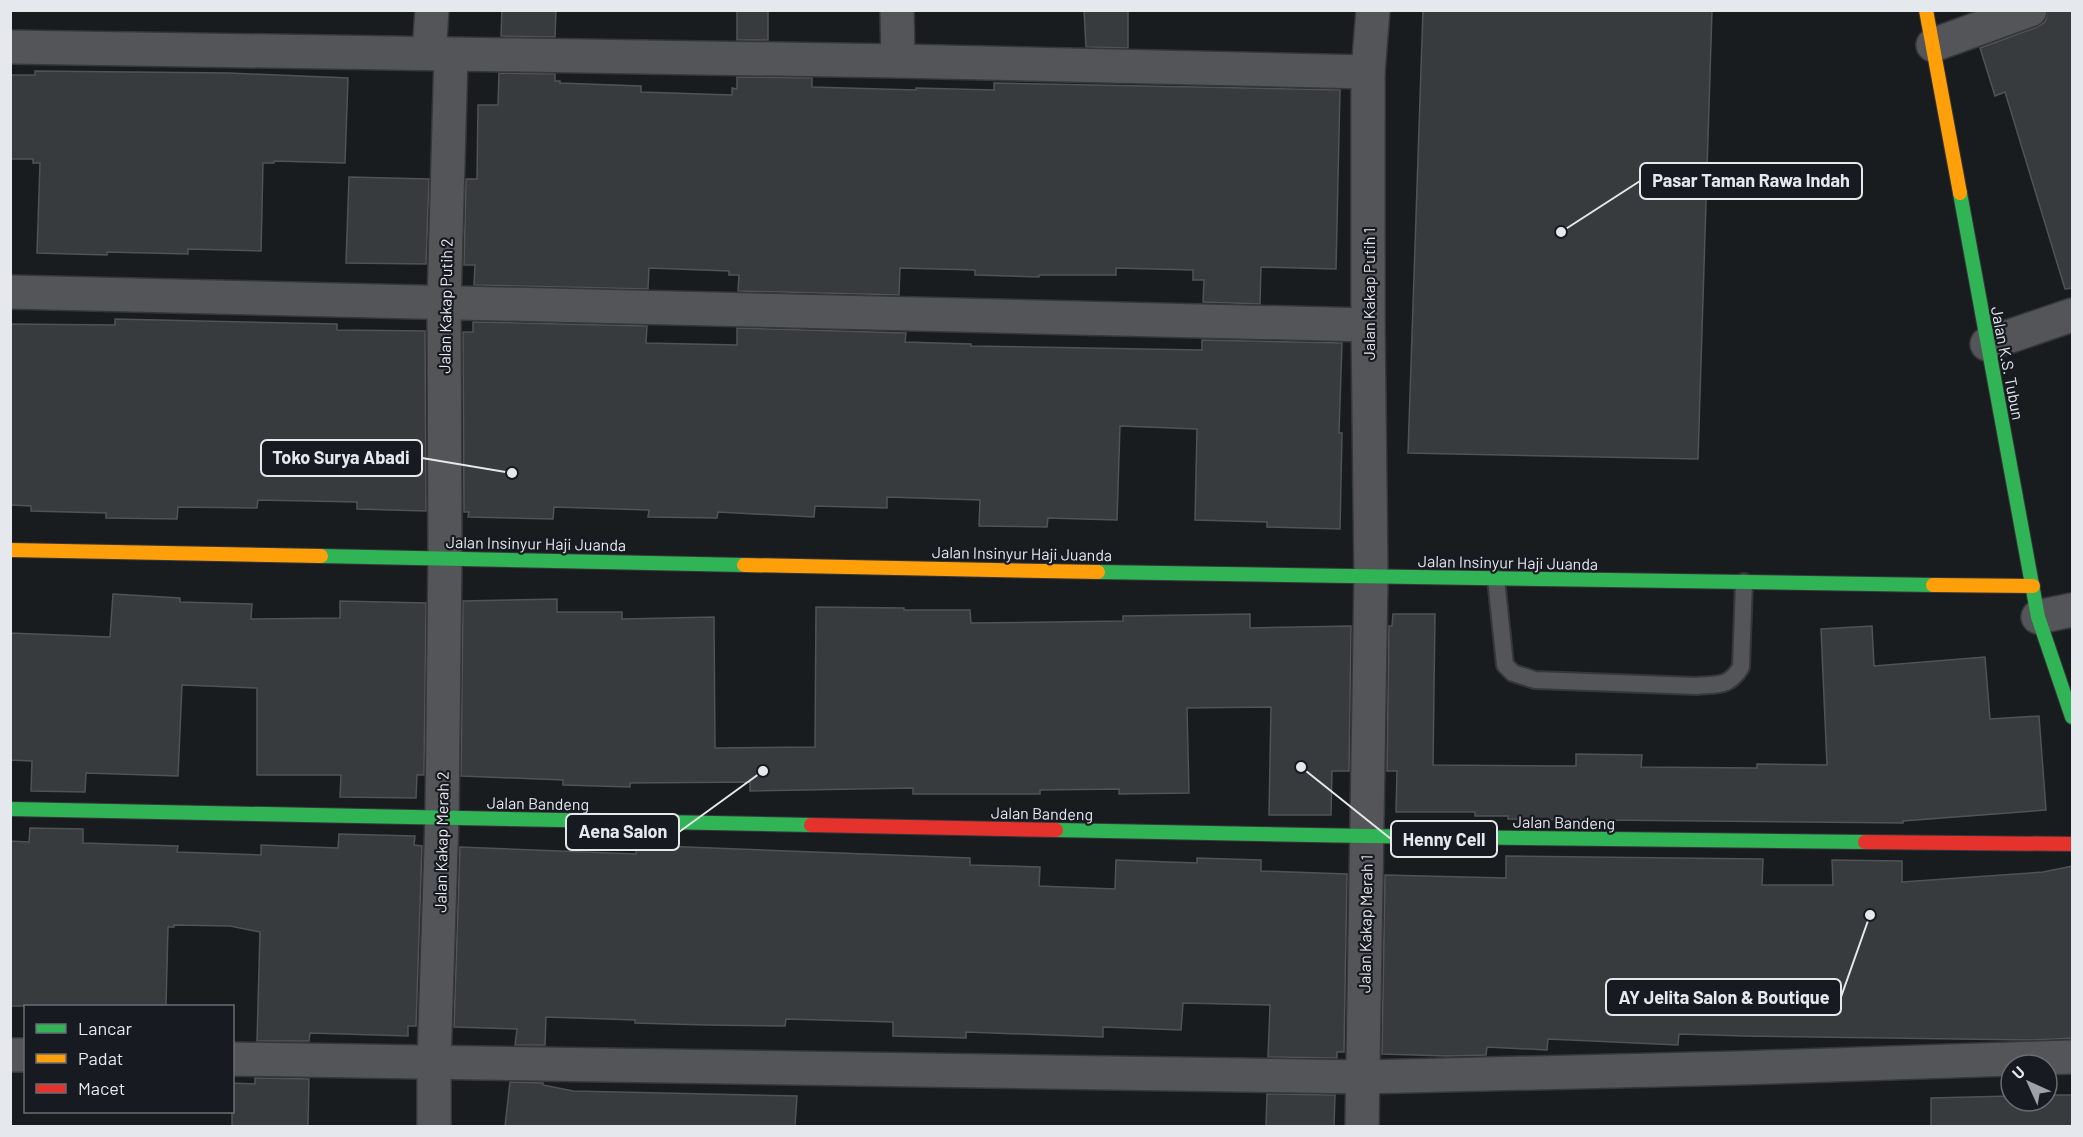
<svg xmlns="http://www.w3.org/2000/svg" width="2083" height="1137" font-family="Barlow,sans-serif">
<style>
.building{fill:#383b3d;stroke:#505355;stroke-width:1.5}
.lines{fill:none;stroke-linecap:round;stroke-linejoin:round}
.lane-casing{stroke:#36373a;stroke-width:20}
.street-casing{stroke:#36373a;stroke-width:36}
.fast-casing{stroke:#36373a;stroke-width:16}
.slow-casing{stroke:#36373a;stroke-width:16}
.jam-casing{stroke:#36373a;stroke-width:16}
.lane{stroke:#535558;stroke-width:16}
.street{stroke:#535558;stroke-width:33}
.fast{stroke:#30b455;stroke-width:14}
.slow{stroke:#ff9f0a;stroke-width:14}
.jam{stroke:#e5322d;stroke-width:14}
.labels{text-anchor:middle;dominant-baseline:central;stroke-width:4.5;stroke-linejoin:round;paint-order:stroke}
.street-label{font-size:16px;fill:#e5e8ed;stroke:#171b21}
.leader{fill:none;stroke:#e5e8ed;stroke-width:2}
.callout-dot{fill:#e5e8ed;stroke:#171b21;stroke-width:2}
.callout{fill:#171b21;stroke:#e5e8ed;stroke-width:2}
.callout-label{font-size:18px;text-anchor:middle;font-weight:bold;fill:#e5e8ed}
</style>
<rect width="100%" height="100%" fill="#191c1f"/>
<g class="building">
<path d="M 502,10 L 556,10 L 555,37 L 501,36 Z"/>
<rect x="737" y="10" width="31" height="30"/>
<path d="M 1084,10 L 1128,10 L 1128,48 L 1086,47 Z"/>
<path d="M 1423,10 L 1712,10 L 1698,459 L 1408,453 Z"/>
<path d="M 2048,10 L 2073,10 L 2073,288 L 2065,289 L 2005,92 L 1995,96 L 1980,48 L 2037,27 L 2045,22 Z"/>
<path d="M 35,71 L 229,73 L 348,78 L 345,163 L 274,161 L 274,163 L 263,163 L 261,251 L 188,249 L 188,254 L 107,252 L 107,255 L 37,253 L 40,163 L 33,163 L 33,159 L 10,159 L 10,75 L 35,75 Z"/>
<path d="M 499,73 L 555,74 L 555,81 L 560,81 L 560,83 L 641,86 L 641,92 L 732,95 L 732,88 L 737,89 L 737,77 L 812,78 L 812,87 L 916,90 L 916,88 L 994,90 L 994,83 L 1340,90 L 1336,269 L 1261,267 L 1260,304 L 1203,302 L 1204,280 L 1193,280 L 1193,270 L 1116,268 L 1116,275 L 1039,275 L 1039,277 L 975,275 L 975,270 L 900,268 L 899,295 L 738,291 L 739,275 L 729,275 L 729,271 L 649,268 L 648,289 L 474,285 L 475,265 L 464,265 L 466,179 L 477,179 L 478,105 L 498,105 Z"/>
<path d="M 349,177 L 429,179 L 426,264 L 346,263 Z"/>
<path d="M 115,319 L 337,324 L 337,330 L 425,331 L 426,511 L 357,509 L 357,502 L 258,500 L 257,508 L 178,507 L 177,519 L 106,518 L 106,513 L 31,511 L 31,506 L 10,505 L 10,324 L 115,325 Z"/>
<path d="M 473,322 L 647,326 L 646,343 L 737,345 L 737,328 L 906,333 L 905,342 L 971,344 L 971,346 L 1202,350 L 1202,340 L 1342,343 L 1339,433 L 1342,433 L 1340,529 L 1267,527 L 1267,522 L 1195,520 L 1197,429 L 1120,426 L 1117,520 L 1048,518 L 1047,527 L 979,526 L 980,500 L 887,497 L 887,508 L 815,506 L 814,517 L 718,512 L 717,518 L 648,517 L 649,510 L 554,507 L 553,519 L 468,517 L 469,512 L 464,512 L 463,332 L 473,332 Z"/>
<path d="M 113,594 L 180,598 L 180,602 L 252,604 L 251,619 L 340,618 L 340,601 L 426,603 L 424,775 L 417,775 L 416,798 L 340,797 L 341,775 L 257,775 L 257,688 L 182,685 L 178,776 L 86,773 L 85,792 L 31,791 L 32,761 L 10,760 L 10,633 L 110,637 Z"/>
<path d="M 557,599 L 557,612 L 622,612 L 622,619 L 714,617 L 715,748 L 815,747 L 816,607 L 904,608 L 904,610 L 970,610 L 971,623 L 1123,621 L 1123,616 L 1250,614 L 1250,628 L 1351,626 L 1349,771 L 1332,771 L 1331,815 L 1269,815 L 1271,707 L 1187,708 L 1189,793 L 1119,794 L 1119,789 L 1040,790 L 1040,794 L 913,794 L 913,788 L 750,791 L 750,782 L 630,783 L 630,787 L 563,785 L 563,780 L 461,776 L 463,601 Z"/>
<path d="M 1393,614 L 1435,614 L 1433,765 L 1576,766 L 1576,754 L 1642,755 L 1641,767 L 1757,768 L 1757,764 L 1827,765 L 1821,629 L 1872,626 L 1874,666 L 1985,657 L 1990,719 L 2039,716 L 2046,810 L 1903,821 L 1903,823 L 1508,819 L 1508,816 L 1475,816 L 1475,812 L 1396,812 L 1397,771 L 1387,771 L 1389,626 L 1392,626 Z"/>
<path d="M 30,828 L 83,829 L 83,843 L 178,846 L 177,852 L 261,855 L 261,845 L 338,848 L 339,834 L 415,836 L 414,845 L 422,846 L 416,1026 L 408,1026 L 408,1036 L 310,1033 L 309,1041 L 257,1041 L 260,932 L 230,926 L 174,925 L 174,927 L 168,927 L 166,1006 L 10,1006 L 10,841 L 29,842 Z"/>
<path d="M 636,845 L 970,858 L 970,865 L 1040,867 L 1039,886 L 1115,889 L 1116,860 L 1197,863 L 1197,858 L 1261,860 L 1261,871 L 1347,874 L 1344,1052 L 1337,1052 L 1337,1058 L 1268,1057 L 1270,1005 L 1183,1003 L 1181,1030 L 1103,1027 L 1103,1037 L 966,1032 L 966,1038 L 893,1036 L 893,1022 L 786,1019 L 785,1026 L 706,1025 L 635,1023 L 635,1020 L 546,1017 L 545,1045 L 515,1045 L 517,1029 L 454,1027 L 460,847 L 636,854 Z"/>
<path d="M 1506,856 L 1763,859 L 1762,885 L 1833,885 L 1832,860 L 1902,861 L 1902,882 L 2043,872 L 2073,866 L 2073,1038 L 2030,1040 L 1745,1036 L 1679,1034 L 1678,1045 L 1548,1039 L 1547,1050 L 1487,1047 L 1486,1055 L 1447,1056 L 1382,1054 L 1385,875 L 1506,878 Z"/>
<path d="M 255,1078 L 309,1079 L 308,1126 L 232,1126 L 232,1083 L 255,1084 Z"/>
<path d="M 510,1082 L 543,1083 L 543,1085 L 573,1091 L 797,1096 L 795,1126 L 505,1126 Z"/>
<path d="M 1267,1094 L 1335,1095 L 1334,1126 L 1266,1126 Z"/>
<path d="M 2047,1095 L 2073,1095 L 2073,1126 L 1931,1126 L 1931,1098 L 2011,1096 L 2011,1101 L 2047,1101 Z"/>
</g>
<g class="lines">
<defs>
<path id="lane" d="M 1496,579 L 1505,665 L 1513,673 L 1535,680 L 1697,686 C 1719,684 1729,687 1741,667 L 1744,582"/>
<g id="street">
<path d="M 897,10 L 898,61"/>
<path d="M 1933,45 L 2030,10"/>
<path d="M 10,47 L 898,61 L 1368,72"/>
<path d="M 429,53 L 432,10"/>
<path d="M 10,292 L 1368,325"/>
<path d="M 1987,344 L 2072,315"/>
<path d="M 2038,617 L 2072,610"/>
<path d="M 10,1055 L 26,1055"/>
<path d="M 232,1059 L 1363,1077 L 1738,1068 L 2072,1057"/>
<path d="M 434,1126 L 434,1062 L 442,817 L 445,557 L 444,304 L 451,55"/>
<path d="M 1362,1126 L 1371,577 L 1368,325 L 1368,72 L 1373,10"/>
</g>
<g id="fast">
<path d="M 1960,193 L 2038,617 L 2072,717"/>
<path d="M 321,556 L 744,565"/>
<path d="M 1098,572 L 1933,585"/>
<path d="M 10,809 L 811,825"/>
<path d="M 1056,830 L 1366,836 L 1865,842"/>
</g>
<g id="slow">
<path d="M 1926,10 L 1960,193"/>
<path d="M 10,550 L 321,556"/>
<path d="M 744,565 L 1098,572"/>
<path d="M 1933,585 L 2033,586"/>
</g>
<g id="jam">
<path d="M 811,825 L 1056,830"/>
<path d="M 1865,842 L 2072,844"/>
</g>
</defs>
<use href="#lane" class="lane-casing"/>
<use href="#street" class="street-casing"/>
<use href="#fast" class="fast-casing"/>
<use href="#slow" class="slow-casing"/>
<use href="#jam" class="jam-casing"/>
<use href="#lane" class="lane"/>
<use href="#street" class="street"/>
<use href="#fast" class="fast"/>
<use href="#slow" class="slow"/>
<use href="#jam" class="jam"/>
</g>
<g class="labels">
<g class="street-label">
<text transform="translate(1368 294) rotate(-90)">Jalan Kakap Putih 1</text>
<text transform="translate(445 306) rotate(-89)">Jalan Kakap Putih 2</text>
<text transform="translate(2008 363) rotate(79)">Jalan K.S. Tubun</text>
<text transform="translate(536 543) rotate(1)">Jalan Insinyur Haji Juanda</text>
<text transform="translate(1022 553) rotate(1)">Jalan Insinyur Haji Juanda</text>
<text transform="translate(1508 562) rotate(1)">Jalan Insinyur Haji Juanda</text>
<text transform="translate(538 803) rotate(1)">Jalan Bandeng</text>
<text transform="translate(1042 813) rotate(1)">Jalan Bandeng</text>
<text transform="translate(1564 822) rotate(1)">Jalan Bandeng</text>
<text transform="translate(441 842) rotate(-89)">Jalan Kakap Merah 2</text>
<text transform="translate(1365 924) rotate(-89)">Jalan Kakap Merah 1</text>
</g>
</g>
<path class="leader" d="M1561 232L1640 181M512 473L422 458M763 771L679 832M1301 767L1391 839M1870 915L1841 997"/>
<g class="callout-dot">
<circle cx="1561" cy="232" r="6"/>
<circle cx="512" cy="473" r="6"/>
<circle cx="763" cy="771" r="6"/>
<circle cx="1301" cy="767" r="6"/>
<circle cx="1870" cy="915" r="6"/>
</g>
<g class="callout">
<rect x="1640" y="163" width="222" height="36" rx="6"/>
<rect x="261" y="440" width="161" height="36" rx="6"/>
<rect x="566" y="814" width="113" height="36" rx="6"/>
<rect x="1391" y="821" width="106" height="36" rx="6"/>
<rect x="1606" y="979" width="235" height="36" rx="6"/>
</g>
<g class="callout-label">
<text x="1751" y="187">Pasar Taman Rawa Indah</text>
<text x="341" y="464">Toko Surya Abadi</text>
<text x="623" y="838">Aena Salon</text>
<text x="1444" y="846">Henny Cell</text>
<text x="1724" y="1004">AY Jelita Salon &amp; Boutique</text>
</g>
<rect width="2083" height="1137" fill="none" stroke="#e5e8ed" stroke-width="24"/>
<rect x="24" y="1005" width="210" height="108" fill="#171b21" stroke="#696d73" stroke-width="1.5"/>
<rect x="36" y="1024" width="30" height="9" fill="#30b455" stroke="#696d73" stroke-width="1.5"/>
<text x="78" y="1035" font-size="18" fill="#e5e8ed">Lancar</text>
<rect x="36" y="1054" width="30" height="9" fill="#ff9f0a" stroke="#696d73" stroke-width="1.5"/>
<text x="78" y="1065" font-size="18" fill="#e5e8ed">Padat</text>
<rect x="36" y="1084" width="30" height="9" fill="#e5322d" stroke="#696d73" stroke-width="1.5"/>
<text x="78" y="1095" font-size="18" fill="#e5e8ed">Macet</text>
<g transform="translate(2029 1083) rotate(315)"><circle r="28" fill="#171b21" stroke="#696d73" stroke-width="1.5"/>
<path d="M0-4.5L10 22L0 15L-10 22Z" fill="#9ea1a5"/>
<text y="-9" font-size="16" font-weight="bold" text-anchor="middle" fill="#e5e8ed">U</text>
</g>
</svg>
